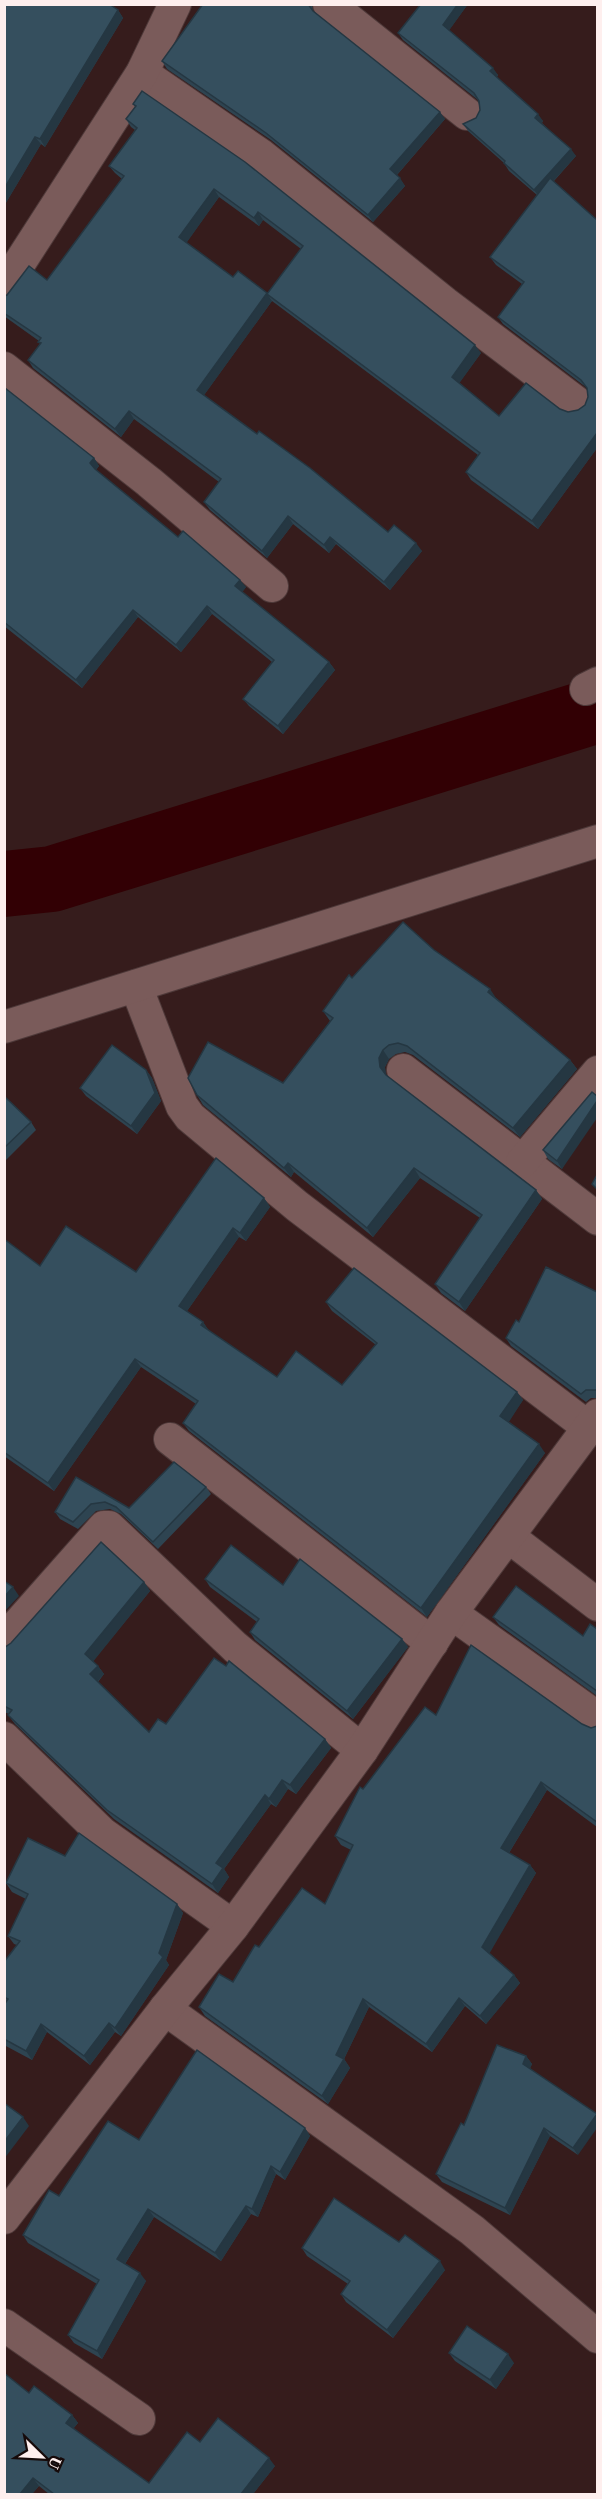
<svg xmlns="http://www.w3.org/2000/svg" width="602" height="2499" font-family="Georgia,serif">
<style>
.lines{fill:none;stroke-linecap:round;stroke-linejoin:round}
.river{stroke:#320004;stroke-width:66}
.minor-casing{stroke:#4e3939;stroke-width:34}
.minor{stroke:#7a5b5a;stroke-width:32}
.wall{fill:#2e4451;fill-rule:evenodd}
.shaded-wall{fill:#253742}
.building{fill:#354f5e;stroke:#253742;stroke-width:1.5}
</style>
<rect width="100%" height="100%" fill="#361c1c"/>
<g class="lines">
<path class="river" d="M 4,884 L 52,879 L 598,710"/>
<defs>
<g id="minor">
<path d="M 329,4 L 467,114"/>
<path d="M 142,73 L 261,155 L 445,303 L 576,402"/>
<path d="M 4,287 L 142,73 L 175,4"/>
<path d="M 4,368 L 149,482 L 272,586"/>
<path d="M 586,689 L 598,683"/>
<path d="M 136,986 L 182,1106 L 190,1117 L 297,1206 L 588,1427"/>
<path d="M 4,1027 L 598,841"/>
<path d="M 403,1070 L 598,1219"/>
<path d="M 522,1162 L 598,1072"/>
<path d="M 170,1439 L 432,1643"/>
<path d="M 509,1537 L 598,1605"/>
<path d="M 451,1613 L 598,1718"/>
<path d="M 4,1640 L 104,1527 L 109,1527 L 235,1647 L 362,1750"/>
<path d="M 4,1738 L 102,1833 L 233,1926"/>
<path d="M 165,2009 L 472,2230 L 598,2337"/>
<path d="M 4,2218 L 165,2009 L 233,1926 L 362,1750 L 451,1613 L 598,1415"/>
<path d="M 4,2325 L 139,2419"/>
</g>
</defs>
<use href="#minor" class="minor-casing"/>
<use href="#minor" class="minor"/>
</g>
<g class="wall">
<path d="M 203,4 L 312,4 L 313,11 L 445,119 L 397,175 L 405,186 L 373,222 L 271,140 L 167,69 L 162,61 Z"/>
<path d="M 421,4 L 468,4 L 449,30 L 498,75 L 497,77 L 543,121 L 542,123 L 576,156 L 554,181 L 597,448 L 538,529 L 471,480 L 466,472 L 478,455 L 272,301 L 204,395 L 388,532 L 422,551 L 390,590 L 336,544 L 329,553 L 293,524 L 267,558 L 210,510 L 204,502 L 219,482 L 134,419 L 121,437 L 33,368 L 28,360 L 40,344 L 39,341 L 4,316 L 4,296 L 47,280 L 122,179 L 115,173 L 109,166 L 135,130 L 131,127 L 126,119 L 135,107 L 133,104 L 481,353 L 459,383 L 499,416 L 560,409 L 568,412 L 578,410 L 585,405 L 588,397 L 587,388 L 503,324 L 498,317 L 522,284 L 496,265 L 490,257 L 537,195 L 509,171 L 504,163 L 468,131 L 463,124 L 476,118 L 480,110 L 478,100 L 403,40 L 398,33 ZM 219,197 L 259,226 L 263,220 L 301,249 L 268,294 L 233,277 L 186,243 Z"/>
<path d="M 4,6 L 118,10 L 123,18 L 45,147 L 41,144 L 4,206 Z"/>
<path d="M 4,390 L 94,458 L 99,466 L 96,470 L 178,537 L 246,587 L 242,592 L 329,662 L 335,670 L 283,734 L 249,706 L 243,699 L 272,662 L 212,614 L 181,652 L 138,617 L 82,688 L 4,626 Z"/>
<path d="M 434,950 L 496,998 L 570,1060 L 577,1069 L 520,1137 L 413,1055 L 405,1052 L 396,1054 L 389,1059 L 385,1067 L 386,1076 L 536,1190 L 542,1199 L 465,1311 L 441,1293 L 435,1284 L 480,1218 L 420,1178 L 373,1237 L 294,1172 L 291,1177 L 203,1105 L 197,1095 L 283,1083 L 330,1021 L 323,1011 L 352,978 Z"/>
<path d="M 146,1070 L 152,1078 L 161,1101 L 137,1134 L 86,1096 L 80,1088 Z"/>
<path d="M 4,1096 L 31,1122 L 36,1130 L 4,1162 Z"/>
<path d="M 597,1096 L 562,1169 L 548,1159 L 543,1150 Z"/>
<path d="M 264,1198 L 270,1207 L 246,1241 L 239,1237 L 187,1311 L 203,1322 L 209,1331 L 277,1377 L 342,1385 L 376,1345 L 332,1311 L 326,1302 L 517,1392 L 523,1400 L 508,1422 L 545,1453 L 427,1617 L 189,1431 L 183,1423 L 196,1404 L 141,1367 L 54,1491 L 4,1456 L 4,1239 L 40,1266 L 136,1272 Z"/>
<path d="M 597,1292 L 597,1398 L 591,1398 L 586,1402 L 511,1346 L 506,1338 L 519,1322 Z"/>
<path d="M 76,1477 L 129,1508 L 206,1487 L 211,1494 L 158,1549 L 121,1514 L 110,1509 L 96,1511 L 78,1529 L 60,1519 L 55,1512 Z"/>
<path d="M 205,1579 L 283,1585 L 402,1639 L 408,1647 L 353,1719 L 255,1640 L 250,1632 L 257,1622 L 210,1587 Z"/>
<path d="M 144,1582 L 150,1591 L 93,1661 L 98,1666 L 104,1674 L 98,1682 L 149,1732 L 166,1724 L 325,1739 L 331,1748 L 296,1794 L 288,1789 L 276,1807 L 271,1804 L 224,1869 L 229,1877 L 218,1893 L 114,1819 L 15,1724 L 8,1715 L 9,1714 L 4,1712 L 4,1648 Z"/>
<path d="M 493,1617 L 583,1636 L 597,1629 L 597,1696 L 499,1625 Z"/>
<path d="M 436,1715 L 582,1724 L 591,1728 L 597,1726 L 597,1827 L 547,1790 L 509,1853 L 530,1865 L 536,1873 L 489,1953 L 514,1975 L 520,1983 L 486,2024 L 465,2006 L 432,2052 L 369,2007 L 344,2059 L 350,2068 L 328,2104 L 205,2016 L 199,2007 L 233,1982 L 259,1947 L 325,1904 L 351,1850 L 341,1845 L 335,1836 L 363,1789 Z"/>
<path d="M 65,1856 L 177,1904 L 183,1913 L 166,1960 L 169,1965 L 121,2036 L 115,2032 L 90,2065 L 47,2032 L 32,2060 L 4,2045 L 4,2005 L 6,2002 L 4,2001 L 4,1962 L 17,1945 L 14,1944 L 8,1936 L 26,1899 L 12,1892 L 6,1883 Z"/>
<path d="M 526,2056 L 532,2064 L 530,2068 L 578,2155 L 550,2136 L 510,2215 L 442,2182 L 436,2174 L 464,2125 Z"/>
<path d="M 305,2128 L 310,2136 L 285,2180 L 276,2174 L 258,2217 L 251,2214 L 221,2261 L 154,2217 L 125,2264 L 146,2281 L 102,2359 L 74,2343 L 68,2335 L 97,2284 L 28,2243 L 23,2235 L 59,2196 L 139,2140 Z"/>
<path d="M 399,2242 L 445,2270 L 393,2338 L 346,2302 L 341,2294 L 348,2284 L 307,2256 L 302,2248 Z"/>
<path d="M 449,2353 L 514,2363 L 496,2389 L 455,2361 Z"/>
<path d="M 29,2393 L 72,2415 L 78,2423 L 73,2429 L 149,2483 L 200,2442 L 275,2466 L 253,2494 L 49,2494 L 39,2486 L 32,2494 L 4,2494 Z"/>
</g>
<g class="shaded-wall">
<path d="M 458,4 L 468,4 L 448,32 L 443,25 Z"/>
<path d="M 118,10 L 123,18 L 45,147 L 40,139 Z"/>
<path d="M 493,68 L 498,75 L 495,78 L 490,71 Z"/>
<path d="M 440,112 L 445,119 L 395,177 L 390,169 Z"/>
<path d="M 538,114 L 543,121 L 540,125 L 535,118 Z"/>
<path d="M 35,137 L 41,144 L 4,206 L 4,189 Z"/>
<path d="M 571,149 L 576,156 L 539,197 L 534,190 Z"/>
<path d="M 400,178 L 405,186 L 373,222 L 368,215 Z"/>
<path d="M 214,189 L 219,197 L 185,245 L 179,237 Z"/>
<path d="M 258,212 L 263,220 L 259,226 L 254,218 Z"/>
<path d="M 267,293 L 270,296 L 267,294 L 272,301 L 202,398 L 197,390 Z"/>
<path d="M 475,345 L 481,353 L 458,385 L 452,377 Z"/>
<path d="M 129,411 L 134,419 L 121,437 L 115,429 Z"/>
<path d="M 597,433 L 597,448 L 538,529 L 532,521 Z"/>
<path d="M 94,458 L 99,466 L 95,471 L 90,463 Z"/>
<path d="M 288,516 L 293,524 L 267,558 L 262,551 Z"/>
<path d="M 330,537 L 336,544 L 329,553 L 324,545 Z"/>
<path d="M 416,543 L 422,551 L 390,590 L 384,582 Z"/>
<path d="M 240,580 L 246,587 L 241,594 L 235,586 Z"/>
<path d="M 207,606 L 212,614 L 181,652 L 176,645 Z"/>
<path d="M 133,610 L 138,617 L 82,688 L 76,680 Z"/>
<path d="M 329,662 L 335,670 L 283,734 L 278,726 Z"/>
<path d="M 490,989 L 496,998 L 494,1001 L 488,992 Z"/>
<path d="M 383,1050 L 389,1059 L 385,1067 L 386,1076 L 380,1067 L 379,1058 Z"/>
<path d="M 570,1060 L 577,1069 L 520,1137 L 513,1128 Z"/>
<path d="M 146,1070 L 152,1078 L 161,1101 L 137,1134 L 131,1126 Z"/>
<path d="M 597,1101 L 597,1118 L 562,1169 L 557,1161 Z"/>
<path d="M 288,1163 L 294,1172 L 291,1177 L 284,1168 Z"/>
<path d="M 414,1168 L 420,1178 L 373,1237 L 367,1228 Z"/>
<path d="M 536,1190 L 542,1199 L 465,1311 L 459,1302 Z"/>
<path d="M 264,1198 L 270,1207 L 246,1241 L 240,1233 Z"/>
<path d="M 233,1228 L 239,1237 L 185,1314 L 179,1306 Z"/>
<path d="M 203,1322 L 209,1331 L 207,1334 L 201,1325 Z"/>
<path d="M 135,1359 L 141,1367 L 54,1491 L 48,1483 Z"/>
<path d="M 517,1392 L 523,1400 L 507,1425 L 500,1416 Z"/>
<path d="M 539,1444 L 545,1453 L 427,1617 L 421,1608 Z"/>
<path d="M 144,1582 L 150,1591 L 92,1663 L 85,1654 Z"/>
<path d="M 13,1587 L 19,1596 L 4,1612 L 4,1597 Z"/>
<path d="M 402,1639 L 408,1647 L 353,1719 L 347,1711 Z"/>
<path d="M 98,1666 L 104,1674 L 96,1683 L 90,1674 Z"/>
<path d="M 325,1739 L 331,1748 L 296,1794 L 290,1785 Z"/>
<path d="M 282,1780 L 288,1789 L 276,1807 L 269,1799 Z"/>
<path d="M 541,1782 L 547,1790 L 507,1856 L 501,1848 Z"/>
<path d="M 265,1795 L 271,1804 L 224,1869 L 229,1877 L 218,1893 L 212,1884 L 216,1863 Z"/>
<path d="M 530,1865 L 536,1873 L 488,1956 L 482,1947 Z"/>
<path d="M 177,1904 L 183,1913 L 166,1960 L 169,1965 L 121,2036 L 115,2028 L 159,1953 Z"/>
<path d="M 514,1975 L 520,1983 L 486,2024 L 480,2016 Z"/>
<path d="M 459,1998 L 465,2006 L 432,2052 L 426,2044 Z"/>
<path d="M 363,1999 L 369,2007 L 344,2059 L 350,2068 L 328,2104 L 322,2096 L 336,2055 Z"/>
<path d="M 109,2023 L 115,2032 L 90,2065 L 84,2056 Z"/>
<path d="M 41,2024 L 47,2032 L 32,2060 L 26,2051 Z"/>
<path d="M 526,2056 L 532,2064 L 529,2071 L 523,2064 Z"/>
<path d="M 597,2114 L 597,2128 L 578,2155 L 573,2148 Z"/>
<path d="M 23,2117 L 29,2126 L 4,2159 L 4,2142 Z"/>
<path d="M 305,2128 L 310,2136 L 285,2180 L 280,2172 Z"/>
<path d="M 544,2128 L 550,2136 L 510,2215 L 505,2208 Z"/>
<path d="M 271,2166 L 276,2174 L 258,2217 L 252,2209 Z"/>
<path d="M 246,2206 L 251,2214 L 221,2261 L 215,2253 Z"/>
<path d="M 148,2209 L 154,2217 L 123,2267 L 117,2259 Z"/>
<path d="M 440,2261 L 445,2270 L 393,2338 L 387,2330 Z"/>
<path d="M 140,2273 L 146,2281 L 102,2359 L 97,2351 Z"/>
<path d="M 508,2354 L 514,2363 L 496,2389 L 490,2380 Z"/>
<path d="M 72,2415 L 78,2423 L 71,2431 L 66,2423 Z"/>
<path d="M 269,2458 L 275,2466 L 253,2494 L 241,2494 Z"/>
<path d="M 33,2478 L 39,2486 L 32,2494 L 20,2494 Z"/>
</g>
<g class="building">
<path d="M 5,4 L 109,4 L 118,10 L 40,139 L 35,137 L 4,189 L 4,6 Z"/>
<path d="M 203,4 L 308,4 L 313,11 L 440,112 L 390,169 L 400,178 L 368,215 L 266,133 L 162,61 Z"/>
<path d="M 421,4 L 458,4 L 443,25 L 493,68 L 490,71 L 538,114 L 535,118 L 571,149 L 534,190 L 504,163 L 505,161 L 463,124 L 476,118 L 480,110 L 479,101 L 474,93 L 398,33 Z"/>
<path d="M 142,91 L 245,162 L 475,345 L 452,377 L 499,416 L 526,383 L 560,409 L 568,412 L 578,410 L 585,405 L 588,397 L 587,388 L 581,380 L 498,317 L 524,282 L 490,257 L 550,178 L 597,220 L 597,433 L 532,521 L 466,472 L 480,453 L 267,294 L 303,246 L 258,212 L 254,218 L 214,189 L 179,237 L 233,277 L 238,271 L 267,293 L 197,390 L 257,434 L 259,431 L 310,468 L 388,532 L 394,525 L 416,543 L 384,582 L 330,537 L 324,545 L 288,516 L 262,551 L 204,502 L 221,479 L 129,411 L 115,429 L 28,360 L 41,343 L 38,342 L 41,338 L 4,313 L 4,296 L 7,295 L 29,266 L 47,280 L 124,176 L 109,166 L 137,128 L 126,119 L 136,106 L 133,104 Z"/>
<path d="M 5,388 L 94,458 L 90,463 L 95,469 L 178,537 L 183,531 L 240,580 L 235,586 L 329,662 L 278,726 L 243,699 L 274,660 L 207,606 L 176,645 L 133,610 L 76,680 L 4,622 L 4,390 Z"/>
<path d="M 403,922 L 434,950 L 490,989 L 488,992 L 570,1060 L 513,1128 L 407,1046 L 398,1043 L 389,1045 L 383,1050 L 379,1058 L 380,1067 L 386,1075 L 536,1190 L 459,1302 L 435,1284 L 482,1215 L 414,1168 L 367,1228 L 288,1163 L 284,1168 L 197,1095 L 188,1078 L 208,1042 L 283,1083 L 333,1018 L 323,1011 L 349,975 L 352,978 Z"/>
<path d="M 112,1045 L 146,1070 L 155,1093 L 131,1126 L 80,1088 Z"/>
<path d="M 592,1092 L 597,1096 L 597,1101 L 557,1161 L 543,1150 Z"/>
<path d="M 4,1096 L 31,1122 L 4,1148 Z"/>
<path d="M 216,1158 L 264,1198 L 240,1233 L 233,1228 L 179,1306 L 203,1322 L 201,1325 L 277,1377 L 296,1351 L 342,1385 L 377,1343 L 326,1302 L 354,1268 L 517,1392 L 500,1416 L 539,1444 L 421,1608 L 183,1423 L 198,1401 L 135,1359 L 48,1483 L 4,1452 L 4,1239 L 40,1266 L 66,1226 L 136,1272 Z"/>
<path d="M 597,1175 L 597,1189 L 592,1184 Z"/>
<path d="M 546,1267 L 597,1292 L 597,1390 L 586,1390 L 581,1394 L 506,1338 L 516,1320 L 519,1322 Z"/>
<path d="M 174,1462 L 206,1487 L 153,1542 L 116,1507 L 105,1502 L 91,1504 L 73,1522 L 55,1512 L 76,1477 L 129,1508 Z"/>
<path d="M 101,1542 L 144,1582 L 85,1654 L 98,1666 L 90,1674 L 149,1732 L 158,1719 L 166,1724 L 214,1658 L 226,1666 L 229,1661 L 325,1739 L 290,1785 L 282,1780 L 269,1799 L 265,1795 L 216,1863 L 223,1868 L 212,1884 L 107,1810 L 8,1715 L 12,1710 L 4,1706 L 4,1648 L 11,1643 Z"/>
<path d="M 231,1545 L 283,1585 L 300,1559 L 402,1639 L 347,1711 L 250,1632 L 259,1619 L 205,1579 Z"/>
<path d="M 4,1581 L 13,1587 L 4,1597 Z"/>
<path d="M 516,1586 L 583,1636 L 590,1624 L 597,1629 L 597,1691 L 493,1617 Z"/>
<path d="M 471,1645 L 582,1724 L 591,1728 L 597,1726 L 597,1822 L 541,1782 L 501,1848 L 530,1865 L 482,1947 L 514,1975 L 480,2016 L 459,1998 L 426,2044 L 363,1999 L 336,2055 L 344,2059 L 322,2096 L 199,2007 L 219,1974 L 233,1982 L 255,1945 L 259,1947 L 302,1888 L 325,1904 L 353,1845 L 335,1836 L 360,1787 L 363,1789 L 425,1707 L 436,1715 Z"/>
<path d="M 79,1833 L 177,1904 L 159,1953 L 163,1957 L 115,2028 L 109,2023 L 84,2056 L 41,2024 L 26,2051 L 4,2039 L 4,2005 L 8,1999 L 4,1997 L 4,1962 L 20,1941 L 8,1936 L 28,1894 L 6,1883 L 28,1838 L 65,1856 Z"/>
<path d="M 497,2045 L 526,2056 L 523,2064 L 597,2114 L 573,2148 L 544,2128 L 505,2208 L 436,2174 L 461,2123 L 464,2125 Z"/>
<path d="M 197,2050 L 305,2128 L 280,2172 L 271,2166 L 252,2209 L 246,2206 L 215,2253 L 148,2209 L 117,2259 L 140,2273 L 97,2351 L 68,2335 L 99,2280 L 23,2235 L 49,2190 L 59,2196 L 108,2121 L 139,2140 Z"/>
<path d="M 4,2103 L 23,2117 L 4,2142 Z"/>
<path d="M 334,2198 L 399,2242 L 405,2235 L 440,2261 L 387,2330 L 341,2294 L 350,2281 L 302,2248 Z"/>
<path d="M 467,2326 L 508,2354 L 490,2380 L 449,2353 Z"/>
<path d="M 4,2373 L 29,2393 L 34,2386 L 72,2415 L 66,2423 L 149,2483 L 187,2432 L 200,2442 L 218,2418 L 269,2458 L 241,2494 L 54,2494 L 33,2478 L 20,2494 L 4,2494 Z"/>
</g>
<rect width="602" height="2499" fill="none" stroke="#feefee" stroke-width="12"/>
<g transform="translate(42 2457) rotate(114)" stroke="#160a0a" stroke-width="4.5" paint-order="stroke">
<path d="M0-4.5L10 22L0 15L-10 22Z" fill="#feefee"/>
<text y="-9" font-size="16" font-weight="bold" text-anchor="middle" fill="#feefee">U</text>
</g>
</svg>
